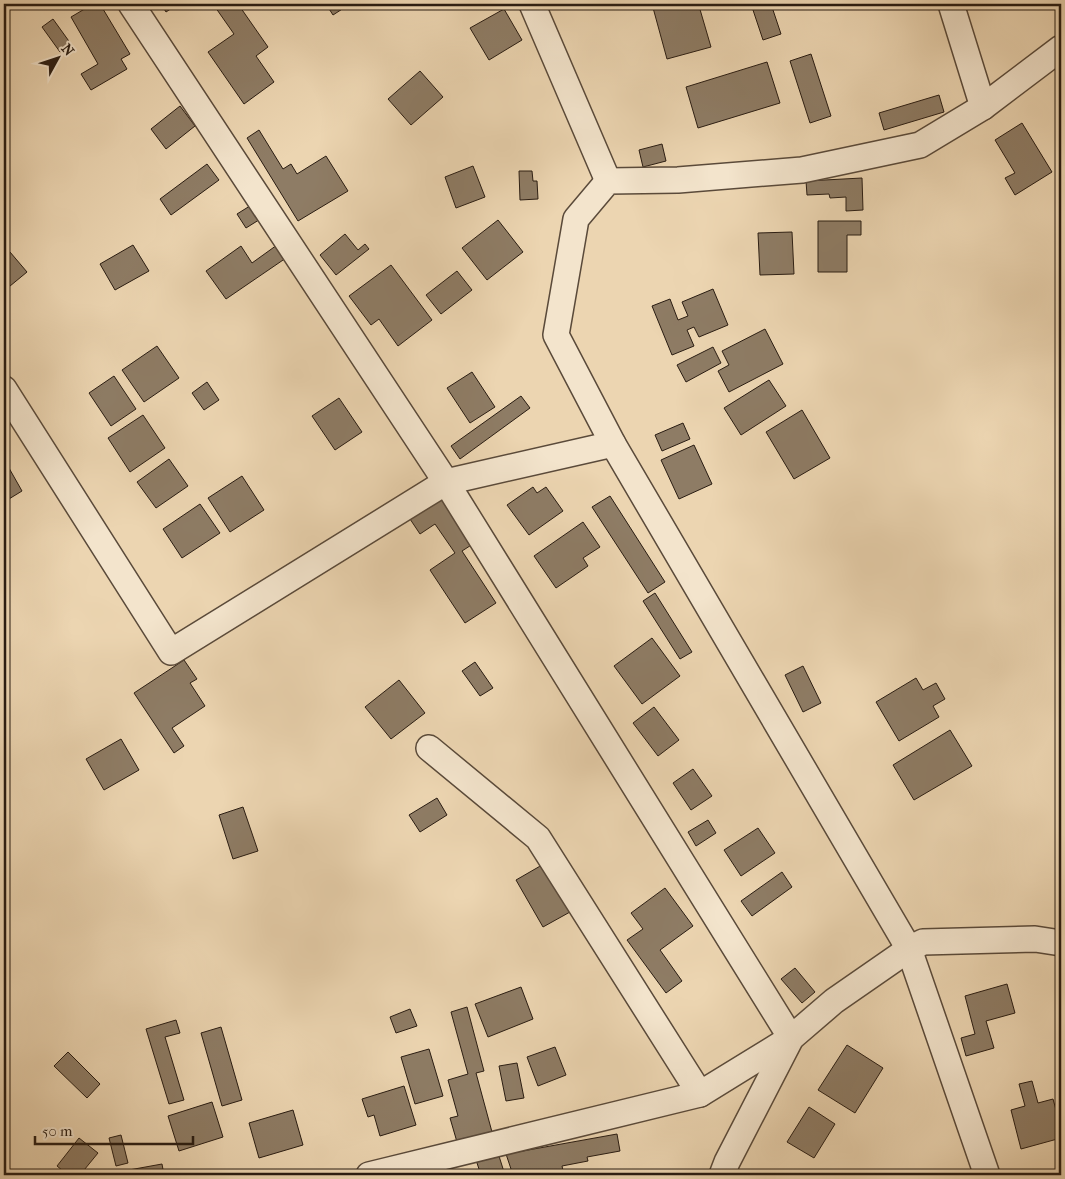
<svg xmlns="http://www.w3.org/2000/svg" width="1065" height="1179" font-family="'IM FELL French Canon',serif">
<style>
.building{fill:#8e7c65;stroke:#291c12}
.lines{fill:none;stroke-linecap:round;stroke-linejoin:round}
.minor-casing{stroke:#5a4a3a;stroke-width:28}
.minor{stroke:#f3e4cc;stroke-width:25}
</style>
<rect width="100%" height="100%" fill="#ecd5b1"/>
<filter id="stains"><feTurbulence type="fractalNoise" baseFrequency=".004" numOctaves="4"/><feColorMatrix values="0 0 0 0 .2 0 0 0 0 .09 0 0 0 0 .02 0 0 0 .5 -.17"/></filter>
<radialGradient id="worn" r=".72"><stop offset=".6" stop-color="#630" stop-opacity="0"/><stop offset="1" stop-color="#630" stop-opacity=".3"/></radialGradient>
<g class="building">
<path d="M 93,4 L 100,4 L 130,54 L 121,59 L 127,69 L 91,90 L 81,74 L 98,64 L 71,17 Z"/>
<path d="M 161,4 L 178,4 L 166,12 Z"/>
<path d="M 213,4 L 238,4 L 268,47 L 256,56 L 274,82 L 244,104 L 208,52 L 234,34 Z"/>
<path d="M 326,4 L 350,4 L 333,15 Z"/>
<path d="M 652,4 L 709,4 L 699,6 L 711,47 L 667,59 Z"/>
<path d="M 751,4 L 771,4 L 781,34 L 763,40 Z"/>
<path d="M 504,9 L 522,40 L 489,60 L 470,28 Z"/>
<path d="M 53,19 L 71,44 L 60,52 L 42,27 Z"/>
<path d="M 811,54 L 831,116 L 810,123 L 790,61 Z"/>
<path d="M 767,62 L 780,103 L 698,128 L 686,87 Z"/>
<path d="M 420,71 L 443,97 L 411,125 L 388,99 Z"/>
<path d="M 939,95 L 944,112 L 884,130 L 879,113 Z"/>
<path d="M 180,106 L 195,126 L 166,149 L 151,129 Z"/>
<path d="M 1022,123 L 1052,172 L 1015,195 L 1005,178 L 1015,173 L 995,140 Z"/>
<path d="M 259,130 L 283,169 L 291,164 L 297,174 L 326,156 L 348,191 L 298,221 L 247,138 Z"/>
<path d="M 662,144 L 666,161 L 643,167 L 639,150 Z"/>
<path d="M 207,164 L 219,180 L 171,215 L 160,199 Z"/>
<path d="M 473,166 L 485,197 L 456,208 L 445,177 Z"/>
<path d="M 519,171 L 532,171 L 533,181 L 537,181 L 538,199 L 520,200 Z"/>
<path d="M 862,178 L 863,210 L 846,211 L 846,197 L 830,198 L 829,194 L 807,195 L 806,181 Z"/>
<path d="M 253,204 L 262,218 L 246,228 L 237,214 Z"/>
<path d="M 498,220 L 523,252 L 487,280 L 462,248 Z"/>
<path d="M 818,221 L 861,221 L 861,235 L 847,235 L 847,272 L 818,272 Z"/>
<path d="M 792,232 L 794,274 L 760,275 L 758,233 Z"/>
<path d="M 345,234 L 358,250 L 365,244 L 369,249 L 336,275 L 320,255 Z"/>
<path d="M 133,245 L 149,271 L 115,290 L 100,264 Z"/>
<path d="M 277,245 L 286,258 L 226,299 L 206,271 L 241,246 L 252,263 Z"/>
<path d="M 10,252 L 27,272 L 4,291 L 4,257 Z"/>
<path d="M 391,265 L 432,320 L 398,346 L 379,319 L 371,325 L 349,296 Z"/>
<path d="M 457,271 L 472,290 L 441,314 L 426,295 Z"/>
<path d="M 713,289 L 728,325 L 699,337 L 694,327 L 687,330 L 694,346 L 672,355 L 652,306 L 670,299 L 678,320 L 688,316 L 682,302 Z"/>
<path d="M 765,329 L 783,364 L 729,392 L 718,371 L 729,365 L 722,351 Z"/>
<path d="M 157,346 L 179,378 L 144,402 L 122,370 Z"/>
<path d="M 713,347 L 721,363 L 686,382 L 677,365 Z"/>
<path d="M 472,372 L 495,407 L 470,423 L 447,388 Z"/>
<path d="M 114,376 L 136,409 L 111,426 L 89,393 Z"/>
<path d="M 769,380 L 786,406 L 741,435 L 724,408 Z"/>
<path d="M 207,382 L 219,400 L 204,410 L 192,393 Z"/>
<path d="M 521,396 L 530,408 L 460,459 L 451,446 Z"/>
<path d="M 339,398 L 362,432 L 335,450 L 312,416 Z"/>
<path d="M 802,410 L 830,458 L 794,479 L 766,432 Z"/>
<path d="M 143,415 L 165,448 L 130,472 L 108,438 Z"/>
<path d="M 683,423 L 690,439 L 662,451 L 655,435 Z"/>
<path d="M 694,445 L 712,484 L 679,499 L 661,460 Z"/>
<path d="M 169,459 L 188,486 L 156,508 L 137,482 Z"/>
<path d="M 5,461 L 22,491 L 4,502 L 4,462 Z"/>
<path d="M 242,476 L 264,510 L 230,532 L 208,498 Z"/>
<path d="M 533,487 L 537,493 L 546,487 L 563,511 L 529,535 L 507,505 Z"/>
<path d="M 445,495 L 476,542 L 462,551 L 496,603 L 465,623 L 430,570 L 455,553 L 435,524 L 420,534 L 410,519 Z"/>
<path d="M 610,496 L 665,582 L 648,593 L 592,507 Z"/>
<path d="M 200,504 L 220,533 L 182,558 L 163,529 Z"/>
<path d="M 583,522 L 600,547 L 583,558 L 588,566 L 556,588 L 534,556 Z"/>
<path d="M 655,593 L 692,652 L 680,659 L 643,601 Z"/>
<path d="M 652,638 L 680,676 L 642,704 L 614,666 Z"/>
<path d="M 184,660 L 197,679 L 190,683 L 205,706 L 172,728 L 184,746 L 174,753 L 134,693 Z"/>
<path d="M 475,662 L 493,688 L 480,696 L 462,671 Z"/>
<path d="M 803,666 L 821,703 L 803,712 L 785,675 Z"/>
<path d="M 916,678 L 923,690 L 936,683 L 945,699 L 933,706 L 939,717 L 899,741 L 876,702 Z"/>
<path d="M 399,680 L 425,713 L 391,739 L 365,707 Z"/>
<path d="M 654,707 L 679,740 L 658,756 L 633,723 Z"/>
<path d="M 950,730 L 972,766 L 914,800 L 893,765 Z"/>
<path d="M 121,739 L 139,770 L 104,790 L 86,759 Z"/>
<path d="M 693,769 L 712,796 L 691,810 L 673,783 Z"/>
<path d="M 437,798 L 447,815 L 420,832 L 409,815 Z"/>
<path d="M 243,807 L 258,851 L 233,859 L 219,815 Z"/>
<path d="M 708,820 L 716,833 L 696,846 L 688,832 Z"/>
<path d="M 758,828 L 775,853 L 741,876 L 724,850 Z"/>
<path d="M 542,865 L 570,912 L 543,927 L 516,880 Z"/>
<path d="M 782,872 L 792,887 L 752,916 L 741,901 Z"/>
<path d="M 665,888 L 693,926 L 660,950 L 682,981 L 666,993 L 627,940 L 643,929 L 631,913 Z"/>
<path d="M 795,968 L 815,992 L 802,1003 L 781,979 Z"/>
<path d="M 1007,984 L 1015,1013 L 986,1021 L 994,1048 L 966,1056 L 961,1038 L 975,1034 L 965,996 Z"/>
<path d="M 521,987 L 533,1019 L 488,1037 L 475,1004 Z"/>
<path d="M 1061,1004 L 1061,1028 L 1057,1005 Z"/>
<path d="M 467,1007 L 484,1071 L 476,1073 L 492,1132 L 457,1142 L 450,1118 L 458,1116 L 448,1080 L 468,1074 L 451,1012 Z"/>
<path d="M 410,1009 L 417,1026 L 396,1033 L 390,1017 Z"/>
<path d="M 176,1020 L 180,1033 L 165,1037 L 184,1100 L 169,1104 L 146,1029 Z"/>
<path d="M 221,1027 L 242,1100 L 222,1106 L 201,1033 Z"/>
<path d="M 847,1045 L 883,1068 L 855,1113 L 818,1090 Z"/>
<path d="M 555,1047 L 566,1075 L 538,1086 L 527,1057 Z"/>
<path d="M 429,1049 L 443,1096 L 415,1104 L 401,1057 Z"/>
<path d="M 68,1052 L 100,1084 L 87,1098 L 54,1066 Z"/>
<path d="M 517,1063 L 524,1098 L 506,1101 L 499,1066 Z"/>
<path d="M 1032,1081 L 1038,1103 L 1053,1099 L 1061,1128 L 1061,1138 L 1021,1149 L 1011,1110 L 1025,1106 L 1019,1084 Z"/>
<path d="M 404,1086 L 416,1125 L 380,1136 L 374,1115 L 368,1117 L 362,1099 Z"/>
<path d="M 212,1102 L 223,1137 L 179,1151 L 168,1116 Z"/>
<path d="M 809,1107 L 835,1124 L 814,1158 L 787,1142 Z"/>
<path d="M 293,1110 L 303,1145 L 259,1158 L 249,1123 Z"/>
<path d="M 617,1134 L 620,1151 L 587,1157 L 588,1161 L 562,1166 L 564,1175 L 513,1175 L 506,1154 Z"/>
<path d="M 121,1135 L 128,1163 L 116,1166 L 109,1138 Z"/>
<path d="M 79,1138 L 98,1153 L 80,1175 L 68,1175 L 57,1166 Z"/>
<path d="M 498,1153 L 505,1175 L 481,1175 L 476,1160 Z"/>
<path d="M 162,1164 L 164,1175 L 130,1175 L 129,1170 Z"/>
</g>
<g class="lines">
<defs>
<g id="minor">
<path d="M 131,4 L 446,482 L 791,1038 L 700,1094 L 369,1175"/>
<path d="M 532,4 L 608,181"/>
<path d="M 951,4 L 983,107"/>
<path d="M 4,389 L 171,652 L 446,482 L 613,444"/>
<path d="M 429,748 L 538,838 L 700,1094"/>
<path d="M 722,1175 L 727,1162 L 791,1038 L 834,1001 L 909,949 L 923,942 L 1035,939 L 1061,943"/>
<path d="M 987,1175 L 909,949 L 613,444 L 556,335 L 576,219 L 608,181 L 678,180 L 802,170 L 920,145 L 983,107 L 1061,48"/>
</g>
</defs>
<use href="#minor" class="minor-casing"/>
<use href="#minor" class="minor"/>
</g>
<rect width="1065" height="1179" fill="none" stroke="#ecd5b1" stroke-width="20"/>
<rect x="5" y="5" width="1055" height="1169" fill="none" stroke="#291c12" stroke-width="2.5"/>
<rect x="10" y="10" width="1045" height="1159" fill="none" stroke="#291c12"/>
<g transform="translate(58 58) rotate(50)" stroke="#f3e4cc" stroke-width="4" paint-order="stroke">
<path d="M0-4L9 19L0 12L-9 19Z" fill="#291c12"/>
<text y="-8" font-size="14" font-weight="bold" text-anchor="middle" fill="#291c12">N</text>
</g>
<path d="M35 1136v8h158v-8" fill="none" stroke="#291c12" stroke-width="2.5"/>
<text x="42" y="1136" font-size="15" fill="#291c12" stroke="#f3e4cc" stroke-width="4" paint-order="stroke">50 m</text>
<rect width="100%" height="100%" filter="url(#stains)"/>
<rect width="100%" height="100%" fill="url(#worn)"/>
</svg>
